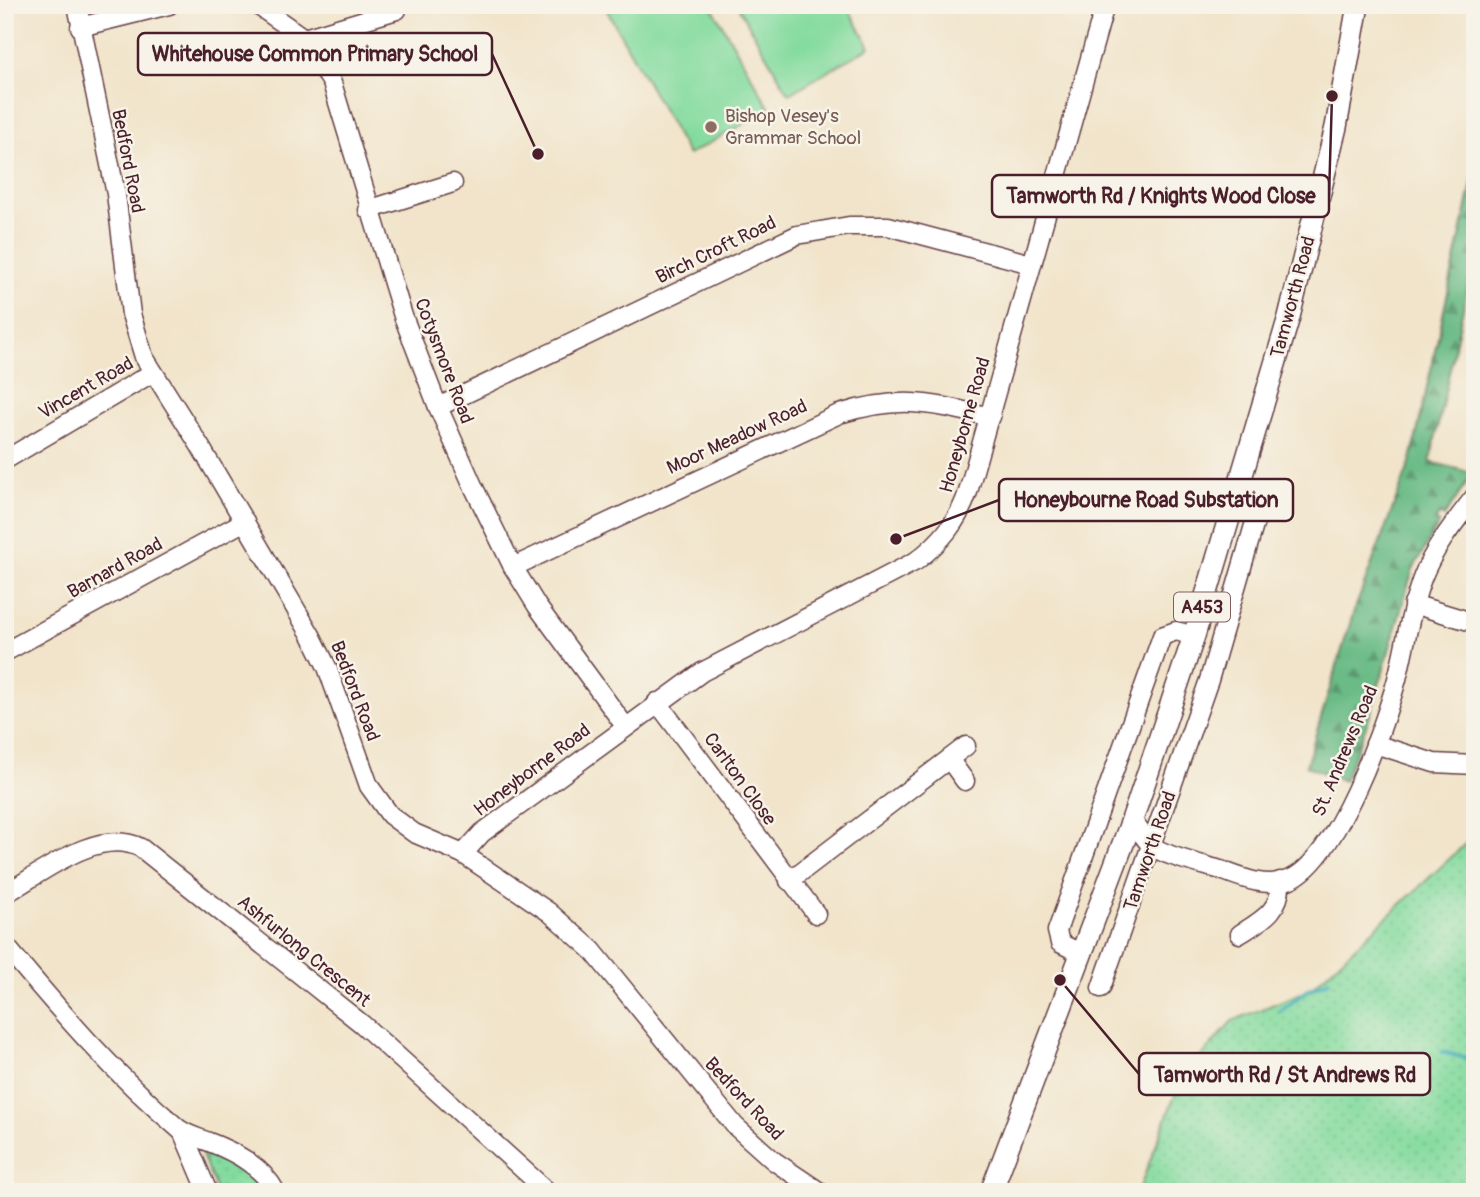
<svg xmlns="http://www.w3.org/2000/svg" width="1480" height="1197" font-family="Pangolin,sans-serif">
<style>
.grass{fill:url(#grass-dots);stroke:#677d65;stroke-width:2}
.forest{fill:url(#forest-firs);stroke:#5a6d58;stroke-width:2}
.park{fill:#84db9f;stroke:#677d65;stroke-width:2}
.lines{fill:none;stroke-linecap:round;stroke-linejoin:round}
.stream{stroke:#3cadb5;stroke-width:4.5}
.minor-casing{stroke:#633d43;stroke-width:21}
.major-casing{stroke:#633d43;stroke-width:24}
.minor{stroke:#fff;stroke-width:18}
.major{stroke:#fff;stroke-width:21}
.education-dot{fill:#8d6e63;stroke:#f7f3e8;stroke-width:2.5}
.labels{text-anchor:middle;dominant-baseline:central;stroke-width:5;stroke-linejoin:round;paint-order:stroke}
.shield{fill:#f7f3e8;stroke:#7e5f64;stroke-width:2}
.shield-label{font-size:18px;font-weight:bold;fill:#4a1f2b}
.education-label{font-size:19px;fill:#785e54;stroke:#f7f3e8;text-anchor:start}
.street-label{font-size:19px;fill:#4a1f2b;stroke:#f7f3e8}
.leader{fill:none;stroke:#4a1f2b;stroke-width:2.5}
.callout-dot{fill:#4a1f2b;stroke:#f7f3e8;stroke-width:2.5}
.callout{fill:#f7f3e8;stroke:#4a1f2b;stroke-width:2.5}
.callout-label{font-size:21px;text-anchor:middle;font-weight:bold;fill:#4a1f2b}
</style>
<defs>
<pattern id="grass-dots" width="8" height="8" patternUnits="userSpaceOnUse" patternTransform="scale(1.75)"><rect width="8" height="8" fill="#84db9f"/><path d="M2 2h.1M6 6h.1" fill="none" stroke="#74bc89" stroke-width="1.8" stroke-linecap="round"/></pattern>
<pattern id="forest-firs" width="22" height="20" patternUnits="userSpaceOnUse" patternTransform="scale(1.75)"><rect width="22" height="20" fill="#6bbb86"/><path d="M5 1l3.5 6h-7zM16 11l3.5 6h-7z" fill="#5a976e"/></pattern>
</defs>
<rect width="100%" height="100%" fill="#f7f3e8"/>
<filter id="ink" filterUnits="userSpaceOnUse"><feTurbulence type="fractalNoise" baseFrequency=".0143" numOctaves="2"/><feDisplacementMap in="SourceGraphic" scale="14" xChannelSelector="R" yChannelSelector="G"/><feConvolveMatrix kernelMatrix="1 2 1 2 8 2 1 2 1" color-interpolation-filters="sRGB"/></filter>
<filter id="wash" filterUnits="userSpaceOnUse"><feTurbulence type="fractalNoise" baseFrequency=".00686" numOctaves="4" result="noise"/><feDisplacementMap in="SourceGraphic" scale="28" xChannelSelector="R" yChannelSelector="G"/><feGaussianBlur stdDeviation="1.57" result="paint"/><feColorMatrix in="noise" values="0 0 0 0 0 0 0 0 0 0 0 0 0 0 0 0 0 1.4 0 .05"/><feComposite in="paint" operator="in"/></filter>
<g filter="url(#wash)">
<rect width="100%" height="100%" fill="#f1e4ca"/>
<g class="grass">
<path d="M 1475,835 L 1475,1192 L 1138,1192 L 1181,1080 L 1232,1021 L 1309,990 Z"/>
<path d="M 210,1148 L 222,1151 L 273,1192 L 217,1192 L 202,1155 Z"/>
</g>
<path class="forest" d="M 1475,170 L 1475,253 L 1430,462 L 1473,473 L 1444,517 L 1440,514 L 1435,521 L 1439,524 L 1413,569 L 1369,719 L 1344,781 L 1306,766 L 1353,614 L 1411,460 Z"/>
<g class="park">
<path d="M 604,5 L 711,5 L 770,109 L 688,155 Z"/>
<path d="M 737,5 L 846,5 L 870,47 L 789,94 Z"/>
</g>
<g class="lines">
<g class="stream">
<path d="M 1280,1011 L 1309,989 L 1329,981"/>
<path d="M 1442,1052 L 1475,1060"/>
</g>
</g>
</g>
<g filter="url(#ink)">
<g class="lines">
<defs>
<g id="minor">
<path d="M 77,5 L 116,194 L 131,314 L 144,357 L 200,446 L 311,635 L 327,667 L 369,786 L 390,815 L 414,833 L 463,854 L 549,912 L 592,950 L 735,1126 L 774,1161 L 820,1192"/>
<path d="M 257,5 L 304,38 L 332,83 L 403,316 L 438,407 L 474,488 L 513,567 L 537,606 L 625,726"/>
<path d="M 80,27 L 169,5"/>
<path d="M 304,38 L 397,10"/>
<path d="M 368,210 L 453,183"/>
<path d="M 438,407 L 797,235 L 849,226 L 888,226 L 1031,264"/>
<path d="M 5,460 L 152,373"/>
<path d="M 513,567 L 839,414 C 902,395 929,403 991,417"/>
<path d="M 1413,604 L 1475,623"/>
<path d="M 5,652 L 245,521"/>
<path d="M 657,702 L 816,914"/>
<path d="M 1375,744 L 1434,763 L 1475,765"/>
<path d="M 949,759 L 965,781"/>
<path d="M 1132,820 C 1138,827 1144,839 1151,845 C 1163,856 1204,865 1221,870 C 1242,878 1265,888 1288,880 C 1336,863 1384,727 1397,679 C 1406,644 1410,609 1423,576 C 1435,546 1456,521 1475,496"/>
<path d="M 463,854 L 482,833 L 702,672 L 916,561 C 941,542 958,522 968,492 L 1105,5"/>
<path d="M 789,881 L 966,746"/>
<path d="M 5,894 C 42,873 98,826 141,848 L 362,1024 L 548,1192"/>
<path d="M 1240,934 C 1262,920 1282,910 1280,881"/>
<path d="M 5,945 C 59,1010 114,1074 179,1129 C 187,1135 199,1138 209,1142 C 235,1152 262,1166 276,1192"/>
<path d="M 1082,954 L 1060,943 L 1057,931 L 1162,636 L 1176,631 L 1194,636"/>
<path d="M 1101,988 L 1209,680 L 1255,522 L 1251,510 L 1234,505"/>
<path d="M 182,1131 L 208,1192"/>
</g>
<path id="major" d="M 991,1192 L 1132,820 L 1194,636 L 1289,317 L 1336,127 L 1358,5"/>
</defs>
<use href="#minor" class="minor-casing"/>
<use href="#major" class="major-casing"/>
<use href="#minor" class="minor"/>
<use href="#major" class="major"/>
</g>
</g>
<circle class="education-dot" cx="711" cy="127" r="7"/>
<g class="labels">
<rect class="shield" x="1174" y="592.5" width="56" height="29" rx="5"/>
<g class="shield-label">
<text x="1202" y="607">A453</text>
</g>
<g class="education-label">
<text x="725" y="116">Bishop Vesey's<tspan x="725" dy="22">Grammar School</tspan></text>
</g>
<g class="street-label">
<text transform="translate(128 161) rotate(79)">Bedford Road</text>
<text transform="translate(716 250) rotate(-26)">Birch Croft Road</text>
<text transform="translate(1293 297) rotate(-75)">Tamworth Road</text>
<text transform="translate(444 361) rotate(69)">Cotysmore Road</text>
<text transform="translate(86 388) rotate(-30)">Vincent Road</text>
<text transform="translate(965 425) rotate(-74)">Honeyborne Road</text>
<text transform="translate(737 437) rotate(-25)">Moor Meadow Road</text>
<text transform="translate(115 568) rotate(-29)">Barnard Road</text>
<text transform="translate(355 691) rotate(69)">Bedford Road</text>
<text transform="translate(1345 751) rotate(-67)">St. Andrews Road</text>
<text transform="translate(532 770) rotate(-37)">Honeyborne Road</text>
<text transform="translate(740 779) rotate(54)">Carlton Close</text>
<text transform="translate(1150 851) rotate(-71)">Tamworth Road</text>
<text transform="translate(304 951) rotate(39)">Ashfurlong Crescent</text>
<text transform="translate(744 1099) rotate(47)">Bedford Road</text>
</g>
</g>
<path class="leader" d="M538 154L492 54M1332 96L1329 196M896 539L999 500M1060 980L1139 1074"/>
<g class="callout-dot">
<circle cx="538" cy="154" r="7"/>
<circle cx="1332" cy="96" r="7"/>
<circle cx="896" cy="539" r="7"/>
<circle cx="1060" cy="980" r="7"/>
</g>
<g class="callout">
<rect x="138" y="33" width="354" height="42" rx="7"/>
<rect x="992" y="175" width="337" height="42" rx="7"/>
<rect x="999" y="479" width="294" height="42" rx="7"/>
<rect x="1139" y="1053" width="291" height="42" rx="7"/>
</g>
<g class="callout-label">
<text x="315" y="61">Whitehouse Common Primary School</text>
<text x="1161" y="203">Tamworth Rd / Knights Wood Close</text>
<text x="1146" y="507">Honeybourne Road Substation</text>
<text x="1285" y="1082">Tamworth Rd / St Andrews Rd</text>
</g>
<rect width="1480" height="1197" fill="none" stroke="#f7f3e8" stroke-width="28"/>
</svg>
